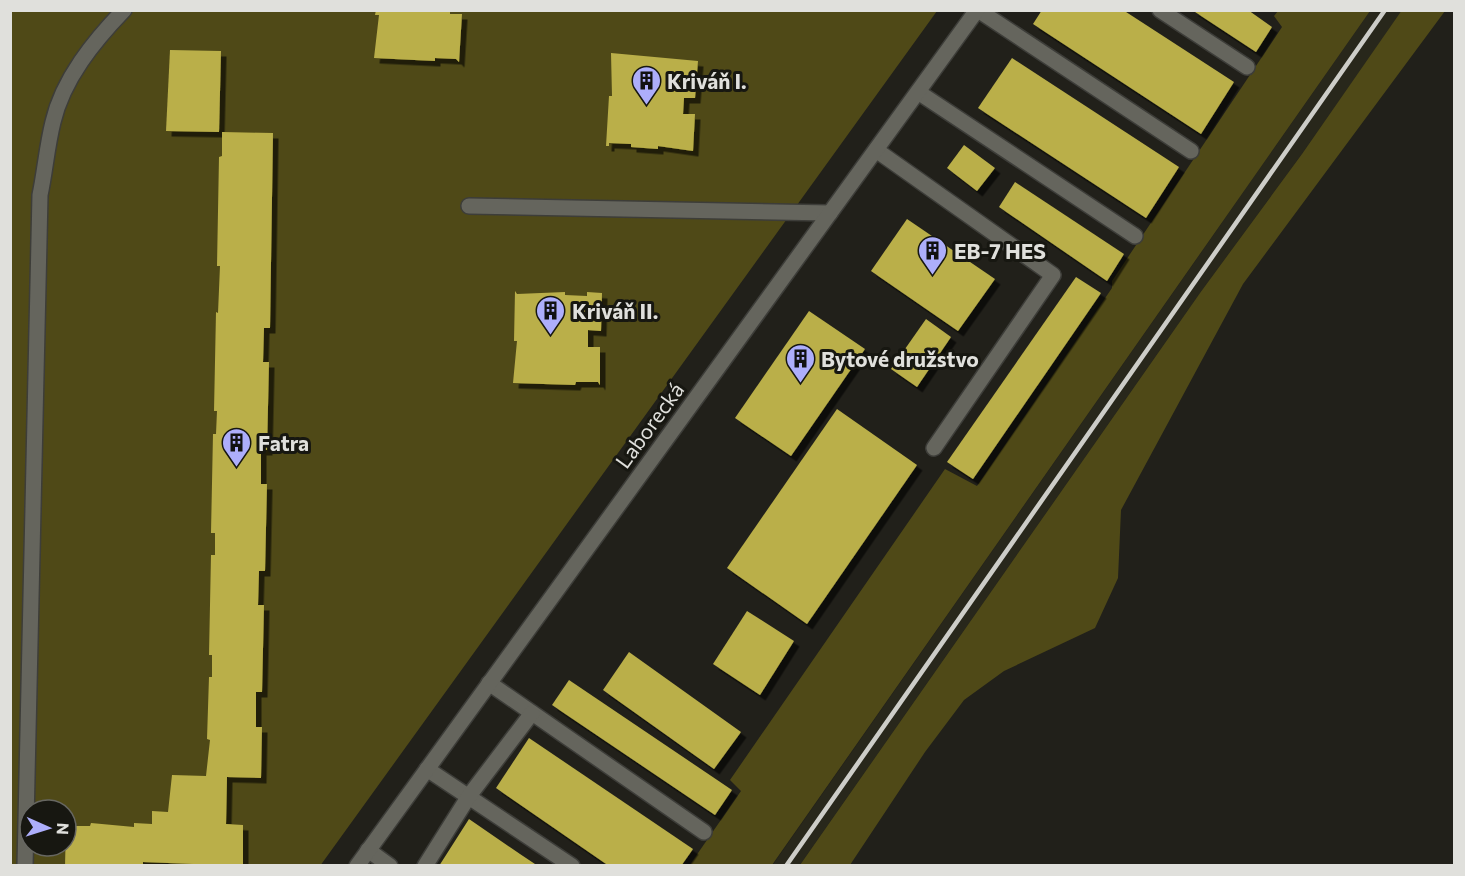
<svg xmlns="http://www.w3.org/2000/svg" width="1465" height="876" font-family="Commissioner,sans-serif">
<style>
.built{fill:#28271b}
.green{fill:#4f4917;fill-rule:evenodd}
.building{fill:#baaf49;filter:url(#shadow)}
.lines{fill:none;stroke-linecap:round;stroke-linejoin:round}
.minor-casing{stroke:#3d3d39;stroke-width:18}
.minor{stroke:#65655d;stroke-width:15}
.rail{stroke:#cdcdc8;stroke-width:4.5}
.labels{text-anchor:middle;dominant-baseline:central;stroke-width:6;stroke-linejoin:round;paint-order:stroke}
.poi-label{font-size:21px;font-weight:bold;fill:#e0e0dc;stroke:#171711;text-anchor:start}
.street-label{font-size:21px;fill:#e0e0dc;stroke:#171711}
</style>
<defs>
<filter id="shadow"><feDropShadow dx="5.5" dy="5.5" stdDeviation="0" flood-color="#0009"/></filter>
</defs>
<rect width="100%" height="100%" fill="#21201a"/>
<path class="built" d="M 1370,11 L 1402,11 L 1302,154 L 1200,293 L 800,865 L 772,866 Z"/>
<g class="green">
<path d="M 1402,10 L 1445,11 L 1243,284 L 1121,510 L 1118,578 L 1095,628 L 1004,671 L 964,700 L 925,752 L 850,865 L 800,865 L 1200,293 L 1302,154 Z"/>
<path d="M 10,11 L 937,11 L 320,866 L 11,865 ZM 30,810 L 66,810 L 66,846 L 30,846 Z"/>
<path d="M 1278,11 L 1370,11 L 772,865 L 689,866 L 741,791 L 730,780 L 945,469 L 977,486 L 1112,288 L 1112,281 L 1282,27 L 1274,16 Z"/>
</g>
<g class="building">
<path d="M 376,10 L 450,10 L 450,14 L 462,14 L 459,62 L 456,59 L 435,58 L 435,61 L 374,58 L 379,15 L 375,15 Z"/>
<path d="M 1042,10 L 1123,10 L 1234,82 L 1201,134 L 1033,24 Z"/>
<path d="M 1192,10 L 1248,10 L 1272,27 L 1256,52 Z"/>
<path d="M 170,50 L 221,51 L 219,132 L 166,131 Z"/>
<path d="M 611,53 L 698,61 L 695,98 L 684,98 L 683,114 L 695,114 L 693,151 L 658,146 L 658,149 L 631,147 L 631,144 L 609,143 L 609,146 L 606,146 L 609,96 L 612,96 Z"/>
<path d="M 1012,58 L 1179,167 L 1146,218 L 978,108 Z"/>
<path d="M 222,132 L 273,133 L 270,328 L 264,328 L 263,362 L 269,362 L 267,450 L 261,450 L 261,484 L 267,484 L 265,571 L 259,571 L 258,605 L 264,605 L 262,692 L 256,692 L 256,727 L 262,727 L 261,778 L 227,777 L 226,824 L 243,825 L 243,866 L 143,862 L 143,866 L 65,866 L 66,826 L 90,826 L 91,823 L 134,827 L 134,823 L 152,824 L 152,811 L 168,812 L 172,775 L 206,776 L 210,740 L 207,739 L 209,677 L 212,677 L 212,655 L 209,655 L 211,555 L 215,555 L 215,533 L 211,533 L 213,434 L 216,434 L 217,411 L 214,411 L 216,312 L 218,313 L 220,266 L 217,266 L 219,157 L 222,156 Z"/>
<path d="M 964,145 L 995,168 L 977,191 L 947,168 Z"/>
<path d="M 1015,182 L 1124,254 L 1107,281 L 999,207 Z"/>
<path d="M 907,219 L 995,279 L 958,331 L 871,271 Z"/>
<path d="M 1076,277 L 1101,293 L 973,479 L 947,462 Z"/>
<path d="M 515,291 L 517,294 L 565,292 L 565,295 L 587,296 L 587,292 L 602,293 L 601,331 L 588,330 L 588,347 L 600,347 L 600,385 L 598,382 L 576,382 L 575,385 L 513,383 L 517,341 L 514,341 Z"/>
<path d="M 809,311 L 865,349 L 791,456 L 735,418 Z"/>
<path d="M 926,319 L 951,337 L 917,387 L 891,369 Z"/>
<path d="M 837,409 L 917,465 L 807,624 L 727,568 Z"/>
<path d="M 747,611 L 794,641 L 760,695 L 713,664 Z"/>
<path d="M 629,652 L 741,732 L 714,769 L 603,690 Z"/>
<path d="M 569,680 L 732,790 L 715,815 L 552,705 Z"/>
<path d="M 529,738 L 693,849 L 681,866 L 609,866 L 496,788 Z"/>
<path d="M 469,819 L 520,854 L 538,866 L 439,866 Z"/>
</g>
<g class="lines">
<defs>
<g id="minor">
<path d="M 978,10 L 1191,151"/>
<path d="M 1160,10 L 1247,67"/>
<path d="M 918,92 L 1135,236"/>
<path d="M 876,150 L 1053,275 L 934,448"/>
<path d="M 469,206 L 830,213"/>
<path d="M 489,683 L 704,832"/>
<path d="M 427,769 L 572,866"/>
<path d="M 368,850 L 390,866"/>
<path d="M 25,866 L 40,195 C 45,171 47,146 53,122 C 63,79 94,41 124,10"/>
<path d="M 357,866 L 977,10"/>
<path d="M 425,866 L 469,796 L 532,713"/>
</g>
</defs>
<use href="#minor" class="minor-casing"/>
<use href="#minor" class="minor"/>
<path class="rail" d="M 786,866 L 1385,10"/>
</g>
<defs>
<symbol id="building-pin" viewBox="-11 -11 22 30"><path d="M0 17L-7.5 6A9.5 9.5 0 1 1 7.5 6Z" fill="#adaefb" stroke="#171711"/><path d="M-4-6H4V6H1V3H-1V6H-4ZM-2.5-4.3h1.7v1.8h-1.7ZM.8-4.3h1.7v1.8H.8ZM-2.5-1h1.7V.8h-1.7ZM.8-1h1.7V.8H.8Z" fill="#111"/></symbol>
</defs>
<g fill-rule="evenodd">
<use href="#building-pin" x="630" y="64" width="33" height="45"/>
<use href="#building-pin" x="916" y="234" width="33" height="45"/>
<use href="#building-pin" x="534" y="294" width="33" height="45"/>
<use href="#building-pin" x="784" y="342" width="33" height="45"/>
<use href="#building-pin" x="220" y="426" width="33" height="45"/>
</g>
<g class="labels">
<g class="poi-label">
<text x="667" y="80">Kriváň I.</text>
<text x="954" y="250">EB-7 HES</text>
<text x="572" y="310">Kriváň II.</text>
<text x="821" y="358">Bytové družstvo</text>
<text x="258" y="442">Fatra</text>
</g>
<g class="street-label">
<text transform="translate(649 425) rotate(-54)">Laborecká</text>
</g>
</g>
<rect width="1465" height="876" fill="none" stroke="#e0e0dc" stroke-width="24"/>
<g transform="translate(48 828) rotate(93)"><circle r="28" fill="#171711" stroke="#676762" stroke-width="1.5"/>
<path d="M0-4.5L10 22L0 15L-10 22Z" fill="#adaefb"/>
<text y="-9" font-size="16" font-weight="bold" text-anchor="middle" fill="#e0e0dc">N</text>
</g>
</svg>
